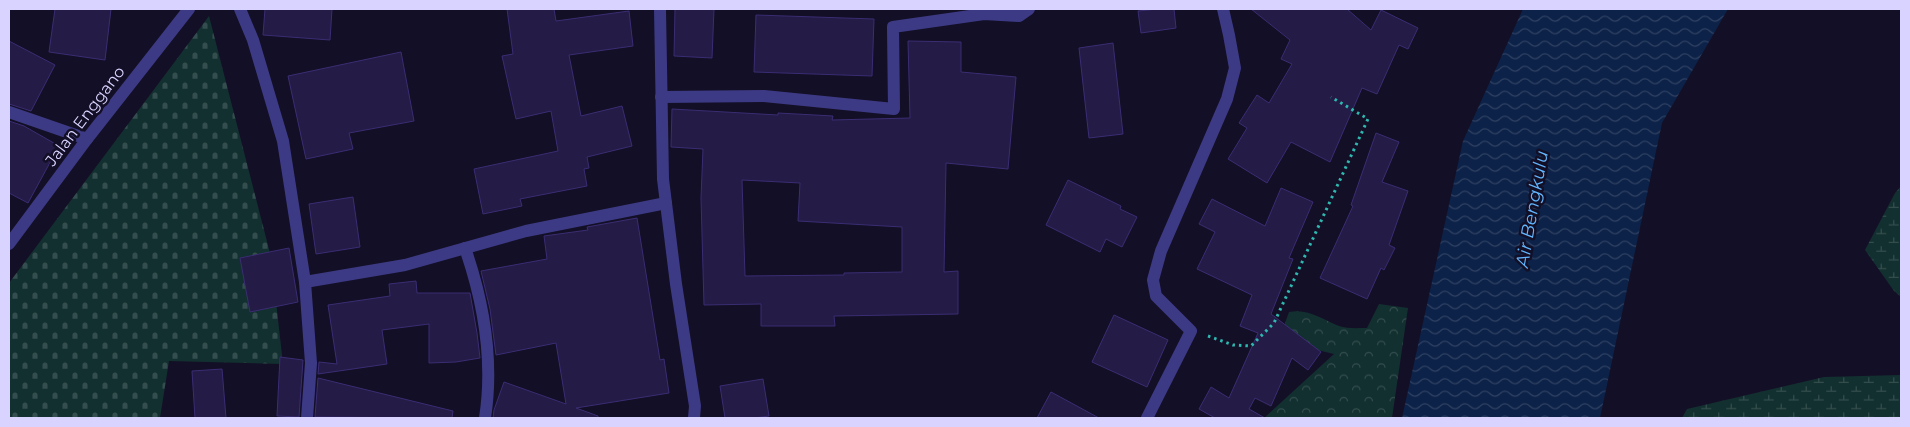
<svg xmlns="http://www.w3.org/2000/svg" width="1910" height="427" font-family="Montserrat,sans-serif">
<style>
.forest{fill:url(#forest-crowns)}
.wetland{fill:url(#wetland-marsh)}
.cemetery{fill:url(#cemetery-stones)}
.water{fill:url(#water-waves)}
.building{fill:#241b47;stroke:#3b2d73;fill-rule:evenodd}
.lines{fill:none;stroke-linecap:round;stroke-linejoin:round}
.path{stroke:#2fb8b0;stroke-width:3;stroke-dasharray:2.5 4;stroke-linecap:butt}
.minor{stroke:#3d3a85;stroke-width:12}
.labels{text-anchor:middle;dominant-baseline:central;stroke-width:5;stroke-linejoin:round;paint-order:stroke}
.street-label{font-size:16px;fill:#d9d4ff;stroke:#130f26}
.water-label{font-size:18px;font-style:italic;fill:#62b6ff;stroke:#130f26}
</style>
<defs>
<pattern id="forest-crowns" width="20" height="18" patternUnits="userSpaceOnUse" patternTransform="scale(1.25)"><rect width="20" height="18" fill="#12302f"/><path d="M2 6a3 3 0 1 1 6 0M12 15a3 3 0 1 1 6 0" fill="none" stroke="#344d4e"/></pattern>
<pattern id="wetland-marsh" width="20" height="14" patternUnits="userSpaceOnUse" patternTransform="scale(1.25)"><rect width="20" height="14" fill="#12302f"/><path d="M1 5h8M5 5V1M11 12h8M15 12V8" fill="none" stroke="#344d4e"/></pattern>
<pattern id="cemetery-stones" width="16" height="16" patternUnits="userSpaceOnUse" patternTransform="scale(1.25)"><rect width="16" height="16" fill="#12302f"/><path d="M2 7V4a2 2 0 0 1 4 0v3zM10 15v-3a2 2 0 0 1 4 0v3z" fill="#344d4e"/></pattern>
<pattern id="water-waves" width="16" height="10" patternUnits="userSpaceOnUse" patternTransform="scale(1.25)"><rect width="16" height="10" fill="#0c2248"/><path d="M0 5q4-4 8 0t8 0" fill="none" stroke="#2f4163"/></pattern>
</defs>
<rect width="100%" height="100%" fill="#130f26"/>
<path class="forest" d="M 1379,304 L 1408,308 L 1392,418 L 1264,418 L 1334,354 L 1301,346 L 1284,326 L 1289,312 C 1308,308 1322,319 1339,326 C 1347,329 1358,328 1367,328 Z"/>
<g class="wetland">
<path d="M 1901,186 L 1901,297 L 1894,291 L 1865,250 L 1895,193 Z"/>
<path d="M 1901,375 L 1901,418 L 1682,418 L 1687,409 L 1824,377 Z"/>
</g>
<path class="cemetery" d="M 209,16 L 271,257 L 283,364 L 169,361 L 160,418 L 9,418 L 9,283 Z"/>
<path class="water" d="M 1523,9 L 1728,9 L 1662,123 L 1600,418 L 1402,418 L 1463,141 Z"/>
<g class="building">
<path d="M 55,9 L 111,9 L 105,60 L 49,52 Z"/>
<path d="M 265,9 L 332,9 L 330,40 L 263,35 Z"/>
<path d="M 507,9 L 554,9 L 556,21 L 629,11 L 633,46 L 569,55 L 581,116 L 622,106 L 632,146 L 587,157 L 589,168 L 584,169 L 587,186 L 520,199 L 522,206 L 483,214 L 474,169 L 558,151 L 551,111 L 516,119 L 502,56 L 513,54 Z"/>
<path d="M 675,9 L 714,9 L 712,58 L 674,56 Z"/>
<path d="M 1158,9 L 1174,9 L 1176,28 L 1141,33 L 1138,11 Z"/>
<path d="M 1251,9 L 1347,9 L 1371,30 L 1381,10 L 1418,28 L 1408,49 L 1399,45 L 1377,94 L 1362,88 L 1330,162 L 1291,142 L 1267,183 L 1228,159 L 1247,128 L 1239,123 L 1257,95 L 1269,103 L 1292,64 L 1281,59 L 1290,40 Z"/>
<path d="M 756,15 L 874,19 L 872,76 L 754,72 Z"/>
<path d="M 9,41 L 55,65 L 31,111 L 9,104 Z"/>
<path d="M 908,41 L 961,42 L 961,72 L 1016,77 L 1008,169 L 946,163 L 944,272 L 958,271 L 958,314 L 834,316 L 835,326 L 761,326 L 761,304 L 704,305 L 701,198 L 703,149 L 671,147 L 672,109 L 778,115 L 778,113 L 833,116 L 832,120 L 910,118 ZM 742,180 L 800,183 L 798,221 L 902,227 L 902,272 L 844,273 L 844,275 L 745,276 Z"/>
<path d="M 1113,43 L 1123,134 L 1089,138 L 1079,48 Z"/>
<path d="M 401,52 L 414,121 L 349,133 L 353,149 L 306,159 L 288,76 Z"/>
<path d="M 9,121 L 24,126 L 59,146 L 28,203 L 9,193 Z"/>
<path d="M 1376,133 L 1399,142 L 1382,182 L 1408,191 L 1389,245 L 1395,248 L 1384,270 L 1381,268 L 1367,299 L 1320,278 L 1353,206 L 1351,205 Z"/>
<path d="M 1068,180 L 1121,206 L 1120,209 L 1137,217 L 1122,247 L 1106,239 L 1100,252 L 1046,225 Z"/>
<path d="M 1281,188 L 1313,202 L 1289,258 L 1293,259 L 1271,314 L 1321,352 L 1308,370 L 1292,358 L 1271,406 L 1255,398 L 1249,409 L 1265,418 L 1215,418 L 1199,409 L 1211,387 L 1229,398 L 1258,333 L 1240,326 L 1252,295 L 1197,269 L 1215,232 L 1199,224 L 1212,199 L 1265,226 Z"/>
<path d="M 353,197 L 360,247 L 316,254 L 309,204 Z"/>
<path d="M 637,218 L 660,360 L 664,359 L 669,393 L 576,408 L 598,416 L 598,418 L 493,418 L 494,410 L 504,382 L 566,404 L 556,343 L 496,355 L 490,309 L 481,271 L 547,259 L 544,236 L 588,230 L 587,227 Z"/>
<path d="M 289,248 L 298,302 L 250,312 L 240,258 Z"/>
<path d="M 416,281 L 417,293 L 470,293 L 477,333 L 480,358 L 456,362 L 429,363 L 429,324 L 382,330 L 387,364 L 318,374 L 319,362 L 337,364 L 328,305 L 390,296 L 389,284 Z"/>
<path d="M 1114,315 L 1168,340 L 1147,387 L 1092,362 Z"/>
<path d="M 280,357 L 303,360 L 299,417 L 277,416 Z"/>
<path d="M 222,369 L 226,418 L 195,418 L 192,371 Z"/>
<path d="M 318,378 L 453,411 L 452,418 L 315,417 Z"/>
<path d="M 763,379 L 769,416 L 754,418 L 725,418 L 720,386 Z"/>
<path d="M 1051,392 L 1099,418 L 1037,418 Z"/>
</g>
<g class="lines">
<path class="path" d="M 1208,336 L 1233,345 L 1251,346 L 1274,323 L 1368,119 L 1331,97"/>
<g class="minor">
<path d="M 240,9 L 253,40 L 283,141 L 305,282 L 311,363 L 307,418"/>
<path d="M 660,9 L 663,179 L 676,284 L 695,406 L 694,418"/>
<path d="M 661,97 L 764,96 L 894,109 L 893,27 L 984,14 L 1019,16 L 1029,9"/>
<path d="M 9,112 L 87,139"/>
<path d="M 9,244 L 87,139 L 189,9"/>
<path d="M 465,248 C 484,303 494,360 485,418"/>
<path d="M 305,282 L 405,265 L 526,231 L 666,203"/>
<path d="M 1147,418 L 1191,331 L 1156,296 L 1153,280 L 1161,251 L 1227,99 L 1235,68 L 1229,35 L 1223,9"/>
</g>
</g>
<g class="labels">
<g class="street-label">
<text transform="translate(85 116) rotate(-53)">Jalan Enggano</text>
</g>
<g class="water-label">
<text transform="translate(1532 209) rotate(-80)">Air Bengkulu</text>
</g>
</g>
<rect width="1910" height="427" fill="none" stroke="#d9d4ff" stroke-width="20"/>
</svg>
